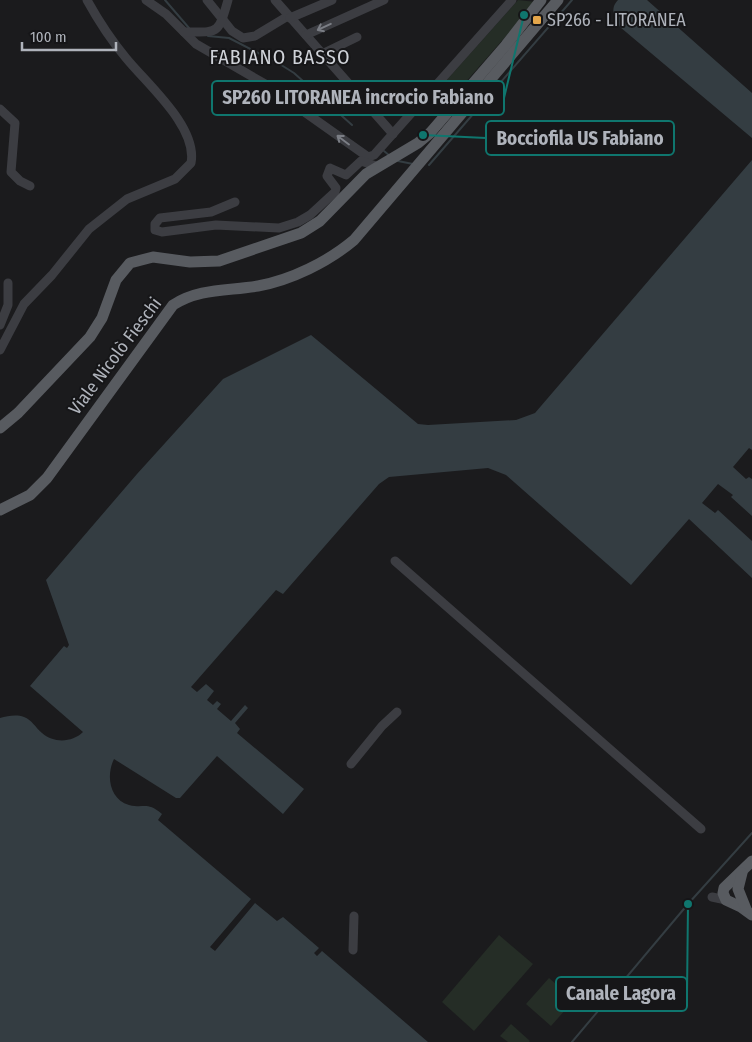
<svg xmlns="http://www.w3.org/2000/svg" width="752" height="1042" font-family="'Fira Sans Condensed',sans-serif">
<style>
.green{fill:#252d26}
.water{fill:#343d42}
.lines{fill:none;stroke-linecap:round;stroke-linejoin:round}
.stream{stroke:#343d42;stroke-width:2}
.minor{stroke:#3c3d42;stroke-width:9}
.major{stroke:#585b60;stroke-width:11}
.oneway{stroke:#7b7e85}
.poi-dot{fill:#e5a74b;stroke:#161618;stroke-width:2}
.labels{text-anchor:middle;dominant-baseline:central;stroke-width:4;stroke-linejoin:round;paint-order:stroke}
.poi-label{font-size:18px;fill:#afb3bb;stroke:#161618;text-anchor:start}
.street-label{font-size:18px;fill:#afb3bb;stroke:#161618}
.quarter-label{font-size:20px;letter-spacing:1px;fill:#cfd2d8;stroke:#161618}
.leader{fill:none;stroke:#0f766e;stroke-width:2}
.callout-dot{fill:#0f766e;stroke:#161618;stroke-width:2}
.callout{fill:#161618;stroke:#0f766e;stroke-width:2}
.callout-label{font-size:19px;text-anchor:middle;font-weight:bold;fill:#afb3bb}
</style>
<rect width="100%" height="100%" fill="#1b1b1d"/>
<g class="green">
<path d="M 518,0 L 536,2 L 456,93 L 444,83 Z"/>
<path d="M 499,935 L 533,964 L 474,1031 L 442,1002 Z"/>
<path d="M 549,978 L 574,1000 L 551,1026 L 526,1004 Z"/>
<path d="M 511,1024 L 530,1041 L 529,1042 L 508,1042 L 500,1036 Z"/>
</g>
<g class="water">
<path d="M 618,0 L 647,0 L 752,93 L 752,138 L 620,27 C 615,18 609,9 618,0 Z"/>
<path d="M 752,160 L 752,450 L 749,448 L 733,467 L 746,479 L 749,477 L 752,479 L 752,516 L 731,497 L 733,495 L 718,484 L 702,503 L 715,513 L 718,510 L 752,541 L 752,578 L 689,519 L 631,585 L 506,475 L 488,468 L 389,477 L 379,484 L 283,594 L 276,590 L 191,687 L 197,692 L 206,684 L 214,691 L 207,700 L 213,705 L 217,701 L 221,704 L 217,709 L 231,721 L 245,705 L 248,708 L 235,723 L 240,729 L 237,733 L 304,789 L 283,814 L 217,756 L 180,798 L 176,798 L 114,759 C 106,775 109,799 129,805 C 145,809 146,801 162,814 L 158,820 L 251,899 L 210,947 L 215,951 L 255,903 L 277,921 L 283,917 L 319,948 L 314,953 L 317,956 L 322,951 L 428,1042 L 0,1042 L 0,718 C 8,716 16,714 24,717 C 32,720 35,727 42,733 C 53,743 72,743 83,732 L 30,686 L 64,646 L 67,648 L 69,645 L 46,580 L 137,474 L 223,379 L 311,335 L 418,424 L 428,425 L 516,420 L 535,413 Z"/>
</g>
<g class="lines">
<g class="stream">
<path d="M 165,0 L 189,28"/>
<path d="M 208,36 L 229,38 L 278,63 L 294,73 L 352,125"/>
<path d="M 384,151 L 390,156"/>
<path d="M 398,161 L 413,164"/>
<path d="M 429,165 L 572,0"/>
<path d="M 572,1042 L 688,904 L 752,833"/>
</g>
<g class="minor">
<path d="M 146,0 L 166,14 L 196,44 L 265,84 L 368,157 L 374,155 L 512,0"/>
<path d="M 207,0 L 232,31 L 243,38 L 255,36 L 288,16"/>
<path d="M 275,0 L 393,134"/>
<path d="M 290,18 L 332,0"/>
<path d="M 184,32 C 219,32 218,35 228,0"/>
<path d="M 306,35 L 384,0"/>
<path d="M 322,54 L 357,37"/>
<path d="M 0,109 L 15,123 L 11,172 L 20,181 L 30,186"/>
<path d="M 235,202 L 211,212 L 160,218 L 155,224 L 155,230 L 162,232 L 216,225 L 279,228 L 298,222 L 310,215 L 335,192 L 336,188 L 327,176 L 330,168 L 346,175 L 361,161 L 376,166"/>
<path d="M 0,325 L 8,305 L 8,283"/>
<path d="M 0,350 L 24,304 L 52,275 L 89,229 L 127,199 L 175,179 L 191,163 C 198,127 147,84 126,58 C 111,40 98,20 87,0"/>
<path d="M 395,561 L 701,829"/>
<path d="M 351,764 L 382,726 L 397,712"/>
<path d="M 712,897 L 726,900"/>
<path d="M 353,950 L 354,916"/>
</g>
<g class="major">
<path d="M 0,428 L 18,413 L 90,337 L 102,318 L 116,280 L 130,263 L 153,257 L 190,262 L 219,261 L 301,233 L 320,221 L 366,174 L 418,143 L 430,133 L 506,45 L 541,0"/>
<path d="M 0,510 L 30,495 L 47,478 L 173,305 C 199,288 228,291 258,286 C 291,280 328,262 354,240 L 558,0"/>
<path d="M 752,861 L 724,888 L 723,893 L 726,900 L 741,907 L 752,915"/>
<path d="M 742,873 L 738,889 L 746,909"/>
</g>
</g>
<defs><path id="oneway-shaft" d="M-6 0H5M1.5-3L5.5 0L1.5 3" fill="none" stroke-width="1.6" stroke-linecap="round" stroke-linejoin="round" transform="scale(1.25)"/></defs>
<g class="oneway">
<use href="#oneway-shaft" transform="translate(324 27) rotate(155)"/>
<use href="#oneway-shaft" transform="translate(343 140) rotate(-143)"/>
</g>
<rect class="poi-dot" x="532" y="15" width="10" height="10" rx="2.5"/>
<g class="labels">
<g class="poi-label">
<text x="547" y="20">SP266 - LITORANEA</text>
</g>
<g class="street-label">
<text transform="translate(115 356) rotate(-53)">Viale Nicolò Fieschi</text>
</g>
<g class="quarter-label">
<text x="280" y="57">FABIANO BASSO</text>
</g>
</g>
<path class="leader" d="M524 15L504 98M423 135L486 138M688 904L687 994"/>
<g class="callout-dot">
<circle cx="524" cy="15" r="5"/>
<circle cx="423" cy="135" r="5"/>
<circle cx="688" cy="904" r="5"/>
</g>
<g class="callout">
<rect x="212" y="81" width="292" height="34" rx="5"/>
<rect x="486" y="121" width="188" height="34" rx="5"/>
<rect x="556" y="977" width="131" height="34" rx="5"/>
</g>
<g class="callout-label">
<text x="358" y="104">SP260 LITORANEA incrocio Fabiano</text>
<text x="580" y="145">Bocciofila US Fabiano</text>
<text x="621" y="1000">Canale Lagora</text>
</g>
<path d="M22 42v8h94v-8" fill="none" stroke="#afb3bb" stroke-width="2.5"/>
<text x="30" y="42" font-size="15" fill="#afb3bb" stroke="#161618" stroke-width="4" paint-order="stroke">100 m</text>
</svg>
